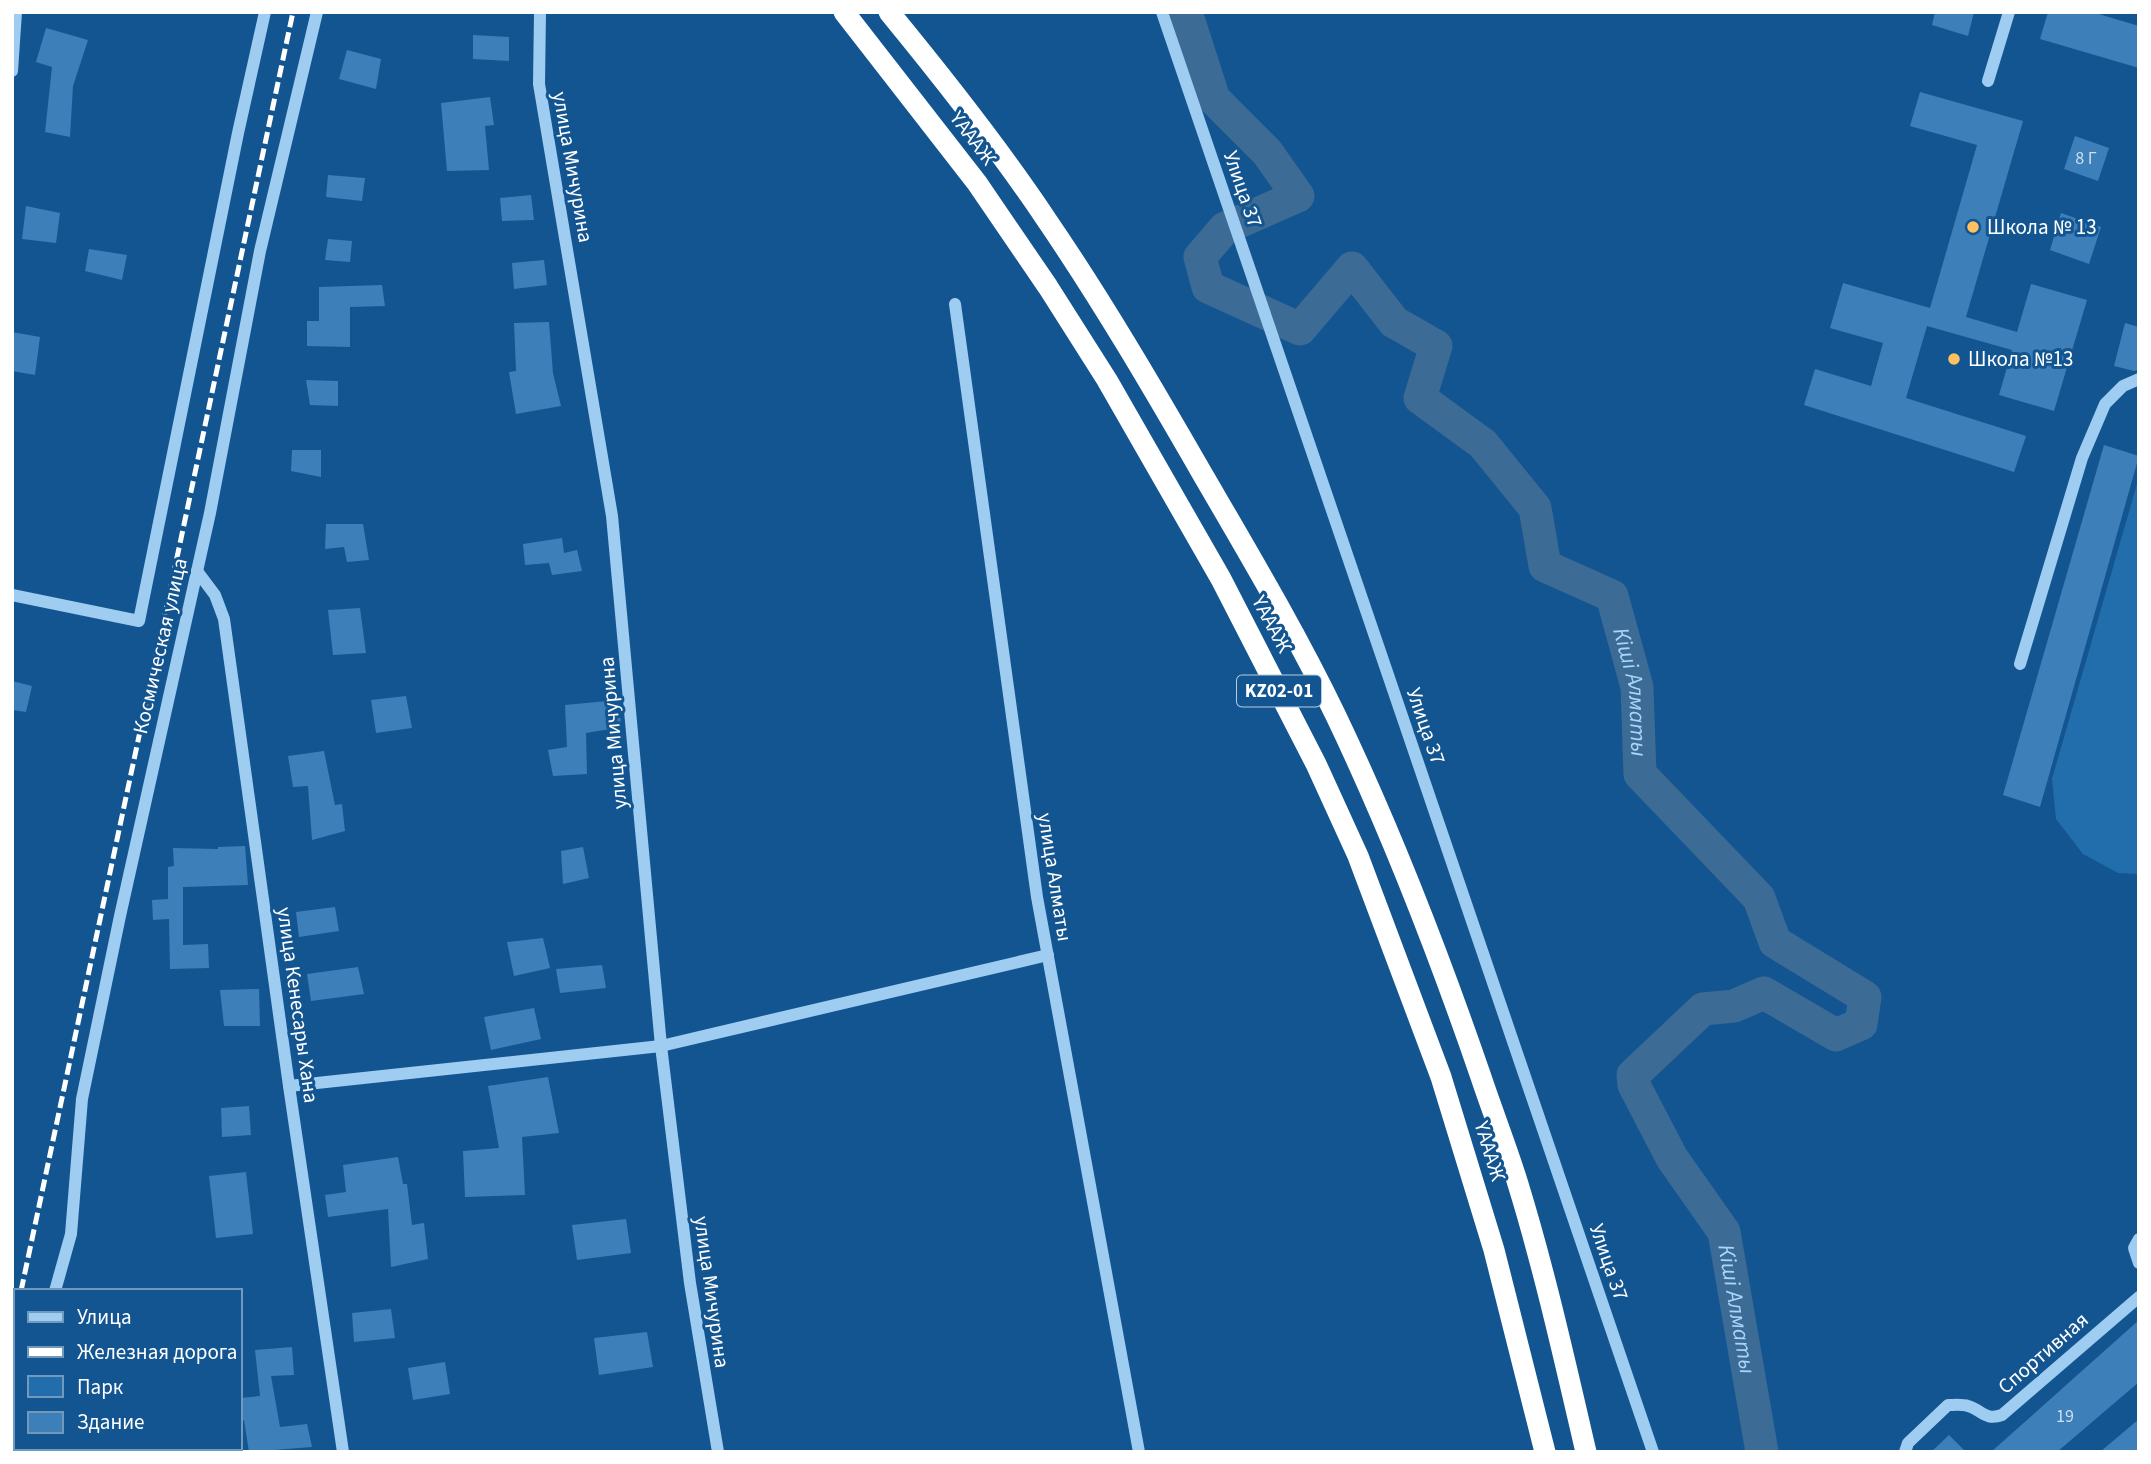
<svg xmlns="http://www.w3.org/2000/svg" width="2151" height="1464" font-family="'Source Sans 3',sans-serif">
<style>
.green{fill:#226ead}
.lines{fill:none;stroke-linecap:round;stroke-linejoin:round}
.river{stroke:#3c6b96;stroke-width:33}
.building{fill:#3c7fb9}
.minor{stroke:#9fccf1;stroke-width:12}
.highway{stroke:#fff;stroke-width:21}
.rail{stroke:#fff;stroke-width:5;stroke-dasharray:12 5;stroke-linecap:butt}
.poi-dot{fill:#ffc25f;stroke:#135590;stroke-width:2.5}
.labels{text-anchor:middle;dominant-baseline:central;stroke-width:6;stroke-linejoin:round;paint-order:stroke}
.number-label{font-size:18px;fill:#cedfee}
.shield{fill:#135590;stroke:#b8ccde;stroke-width:2}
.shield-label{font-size:19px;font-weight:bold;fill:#fff}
.street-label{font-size:21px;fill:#fff;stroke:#135590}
.poi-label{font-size:21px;fill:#fff;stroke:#135590;text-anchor:start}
.water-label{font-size:23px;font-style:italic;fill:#abd5f8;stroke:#135590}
</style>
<rect width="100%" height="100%" fill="#135590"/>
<path class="green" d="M 2139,477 L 2139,874 L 2118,873 L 2083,854 L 2056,819 L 2052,779 Z"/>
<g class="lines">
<path class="river" id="s1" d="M 1186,12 L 1214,99 L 1267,152 L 1298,196 L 1225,228 L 1200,257 L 1208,287 L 1300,329 L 1352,268 L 1394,322 L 1436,346 L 1420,398 L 1483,444 L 1535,508 L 1545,566 L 1612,596 L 1637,687 L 1640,774 L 1759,898 L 1775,942 L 1865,997 L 1861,1024 L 1836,1035 L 1764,993 L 1734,1006 L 1703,1009 L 1633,1075 L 1634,1085 L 1672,1158 L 1724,1232 L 1762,1452"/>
</g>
<g class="building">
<path d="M 1935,12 L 1974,12 L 1968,36 L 1932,25 Z"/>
<path d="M 2048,12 L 2092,12 L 2139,26 L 2139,68 L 2040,39 Z"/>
<path d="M 46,28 L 88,40 L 73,86 L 70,137 L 45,132 L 52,67 L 36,62 Z"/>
<path d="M 473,35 L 509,37 L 509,61 L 473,59 Z"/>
<path d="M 347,50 L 381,59 L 376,89 L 339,79 Z"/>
<path d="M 1920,92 L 2023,121 L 1966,317 L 2017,332 L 2031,284 L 2087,300 L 2054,411 L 1999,395 L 2012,350 L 1927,326 L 1906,398 L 2026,436 L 2014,472 L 1804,405 L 1815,369 L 1871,386 L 1883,343 L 1830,328 L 1843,283 L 1930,308 L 1977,145 L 1910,126 Z"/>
<path d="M 490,97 L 494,125 L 485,126 L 489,170 L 447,171 L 441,103 Z"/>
<path d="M 2075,136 L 2109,148 L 2098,181 L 2064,169 Z"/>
<path d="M 328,175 L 365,178 L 362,201 L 326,197 Z"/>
<path d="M 531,195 L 534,220 L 502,221 L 500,198 Z"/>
<path d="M 26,206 L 60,213 L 56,243 L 22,239 Z"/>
<path d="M 2061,213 L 2101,227 L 2089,264 L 2050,250 Z"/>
<path d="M 328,239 L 352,241 L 350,262 L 325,260 Z"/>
<path d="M 89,249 L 127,255 L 122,280 L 85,271 Z"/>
<path d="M 544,260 L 547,285 L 514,289 L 512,263 Z"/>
<path d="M 382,285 L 385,306 L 350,307 L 350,347 L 307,346 L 307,321 L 319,321 L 319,287 Z"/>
<path d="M 549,322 L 553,373 L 561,406 L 516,414 L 509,372 L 516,371 L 514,323 Z"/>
<path d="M 2125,323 L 2139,327 L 2139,370 L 2134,371 L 2114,366 Z"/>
<path d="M 12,332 L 40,337 L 35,375 L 12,371 Z"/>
<path d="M 306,380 L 338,381 L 338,406 L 310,405 Z"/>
<path d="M 2104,445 L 2139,456 L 2040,807 L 2003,795 Z"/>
<path d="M 292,450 L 321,450 L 321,477 L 291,471 Z"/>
<path d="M 326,524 L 363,524 L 369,560 L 347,562 L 344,547 L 325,549 Z"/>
<path d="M 562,538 L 564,553 L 577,550 L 582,571 L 552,575 L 549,563 L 525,565 L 523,544 Z"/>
<path d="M 360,608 L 366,653 L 333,655 L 328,610 Z"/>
<path d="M 12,681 L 32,686 L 26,712 L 12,710 Z"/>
<path d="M 406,696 L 412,728 L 376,733 L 371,700 Z"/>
<path d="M 617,700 L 622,727 L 586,733 L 587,774 L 553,776 L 548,750 L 567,747 L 565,705 Z"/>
<path d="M 324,751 L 335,805 L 342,804 L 345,831 L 312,840 L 308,786 L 293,787 L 288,756 Z"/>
<path d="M 245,846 L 248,885 L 183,887 L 183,945 L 208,944 L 209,968 L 170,969 L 169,919 L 153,920 L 152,900 L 168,899 L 168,867 L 174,866 L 173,848 L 218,849 L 218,847 Z"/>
<path d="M 583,847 L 589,878 L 563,884 L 561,851 Z"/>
<path d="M 335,907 L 339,931 L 299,937 L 296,912 Z"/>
<path d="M 543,938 L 550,968 L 514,976 L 507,942 Z"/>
<path d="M 602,965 L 606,988 L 560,993 L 556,969 Z"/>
<path d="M 358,967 L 364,994 L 311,1001 L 307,974 Z"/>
<path d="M 259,989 L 260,1026 L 224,1026 L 220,990 Z"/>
<path d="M 534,1008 L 541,1039 L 491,1050 L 484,1017 Z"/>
<path d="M 548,1077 L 559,1133 L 522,1137 L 525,1195 L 465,1197 L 463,1151 L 499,1148 L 488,1086 Z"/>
<path d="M 249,1106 L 251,1135 L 222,1137 L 221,1108 Z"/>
<path d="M 398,1157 L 403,1184 L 407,1184 L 412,1225 L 424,1223 L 428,1259 L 391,1267 L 388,1209 L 328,1217 L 325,1195 L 346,1192 L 343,1165 Z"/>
<path d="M 246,1172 L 253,1234 L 216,1238 L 209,1176 Z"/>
<path d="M 626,1219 L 631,1253 L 577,1260 L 572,1225 Z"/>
<path d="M 391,1309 L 395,1338 L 354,1342 L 352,1313 Z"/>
<path d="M 2139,1320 L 2139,1382 L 2057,1452 L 1991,1452 Z"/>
<path d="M 647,1332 L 653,1367 L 599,1375 L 594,1338 Z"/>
<path d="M 292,1347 L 294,1375 L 271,1376 L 280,1427 L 307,1424 L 312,1447 L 249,1452 L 244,1420 L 240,1420 L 240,1398 L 260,1396 L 255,1350 Z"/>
<path d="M 445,1362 L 450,1394 L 413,1400 L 408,1368 Z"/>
<path d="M 2139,1419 L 2139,1452 L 2100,1452 Z"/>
<path d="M 1949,1435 L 1966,1452 L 1931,1452 Z"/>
</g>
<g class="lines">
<g class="minor">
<path d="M 540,12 L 539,84 L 612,516 L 661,1046 L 690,1283 L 718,1452"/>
<path d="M 1162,12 L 1653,1452"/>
<path d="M 12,71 L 16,12"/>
<path d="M 1988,81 L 2009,12"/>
<path d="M 955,304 L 1037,897 L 1139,1452"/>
<path d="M 197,571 L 215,595 L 224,619 L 289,1086 L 343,1452"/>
<path d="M 12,595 L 139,621 L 238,133 L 265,12"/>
<path d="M 2020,664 L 2082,458 L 2105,404 L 2123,386 L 2139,379"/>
<path d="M 289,1086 L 661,1046 L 1048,955"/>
<path d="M 2139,1239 L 2134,1248 L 2139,1263"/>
<path d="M 55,1291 L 71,1234 L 82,1099 L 120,916 L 210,513 L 260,251 L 317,12"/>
<path d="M 15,1452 L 16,1448"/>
<path d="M 1905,1452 L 1908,1443 L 1948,1405 C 1954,1405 1962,1404 1968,1406 C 1982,1410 1985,1421 2002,1415 L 2139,1297"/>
</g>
<g class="highway">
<path d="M 844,12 L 977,183 L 1048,287 L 1107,380 L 1221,579 L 1316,764 L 1358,856 L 1441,1077 L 1494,1250 L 1545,1452"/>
<path d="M 889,12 C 944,79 998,147 1046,219 C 1102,301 1153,388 1203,475 C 1249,554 1296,633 1336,716 C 1392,833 1439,955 1481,1077 C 1493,1113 1507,1148 1518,1184 C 1545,1272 1565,1362 1586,1452"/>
</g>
<g class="rail">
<path d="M 21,1291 L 293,12"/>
<path d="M 12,1332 L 16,1316"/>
</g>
</g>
<g class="poi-dot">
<circle cx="1973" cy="227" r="7"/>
<circle cx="1954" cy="359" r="7"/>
</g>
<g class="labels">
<g class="number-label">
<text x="2086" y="158">8 Г</text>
<text x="2065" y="1416">19</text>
</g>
<rect class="shield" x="1237" y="675.5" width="84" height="31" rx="5"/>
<g class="shield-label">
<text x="1279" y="691">KZ02-01</text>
</g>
<g class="street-label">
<text transform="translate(973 138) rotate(53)">ҮАААЖ</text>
<text transform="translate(573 167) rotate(80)">улица Мичурина</text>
<text transform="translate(1243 189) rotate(71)">Улица 37</text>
<text transform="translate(1272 624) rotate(62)">ҮАААЖ</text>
<text transform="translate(160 646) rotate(-77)">Космическая улица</text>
<text transform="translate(1426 726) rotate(71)">Улица 37</text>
<text transform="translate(613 733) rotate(-95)">улица Мичурина</text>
<text transform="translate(1055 877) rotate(81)">улица Алматы</text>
<text transform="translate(298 1005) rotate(82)">улица Кенесары Хана</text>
<text transform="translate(1490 1151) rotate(73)">ҮАААЖ</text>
<text transform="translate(1609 1262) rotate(71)">Улица 37</text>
<text transform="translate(712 1292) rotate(82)">улица Мичурина</text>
<text transform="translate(2043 1353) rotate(-41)">Спортивная</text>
</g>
<g class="poi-label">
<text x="1987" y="227">Школа № 13</text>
<text x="1968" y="359">Школа №13</text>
</g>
<g class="water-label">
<text stroke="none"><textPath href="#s1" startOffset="1113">Кіші Алматы</textPath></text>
<text stroke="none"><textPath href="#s1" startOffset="2079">Кіші Алматы</textPath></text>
</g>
</g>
<rect width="2151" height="1464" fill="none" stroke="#ffffff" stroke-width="28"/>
<rect x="14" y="1289" width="228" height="161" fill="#135590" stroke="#7199bc" stroke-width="2"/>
<rect x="28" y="1312" width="35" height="10" fill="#9fccf1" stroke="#7199bc" stroke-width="2"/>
<text x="77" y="1324" font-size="21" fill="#ffffff">Улица</text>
<rect x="28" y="1347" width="35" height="10" fill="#ffffff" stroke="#7199bc" stroke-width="2"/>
<text x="77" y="1359" font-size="21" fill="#ffffff">Железная дорога</text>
<rect x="28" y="1376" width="35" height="21" fill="#226ead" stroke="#7199bc" stroke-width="2"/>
<text x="77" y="1394" font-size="21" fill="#ffffff">Парк</text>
<rect x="28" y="1412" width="35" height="21" fill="#3c7fb9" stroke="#7199bc" stroke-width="2"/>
<text x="77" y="1429" font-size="21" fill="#ffffff">Здание</text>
</svg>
